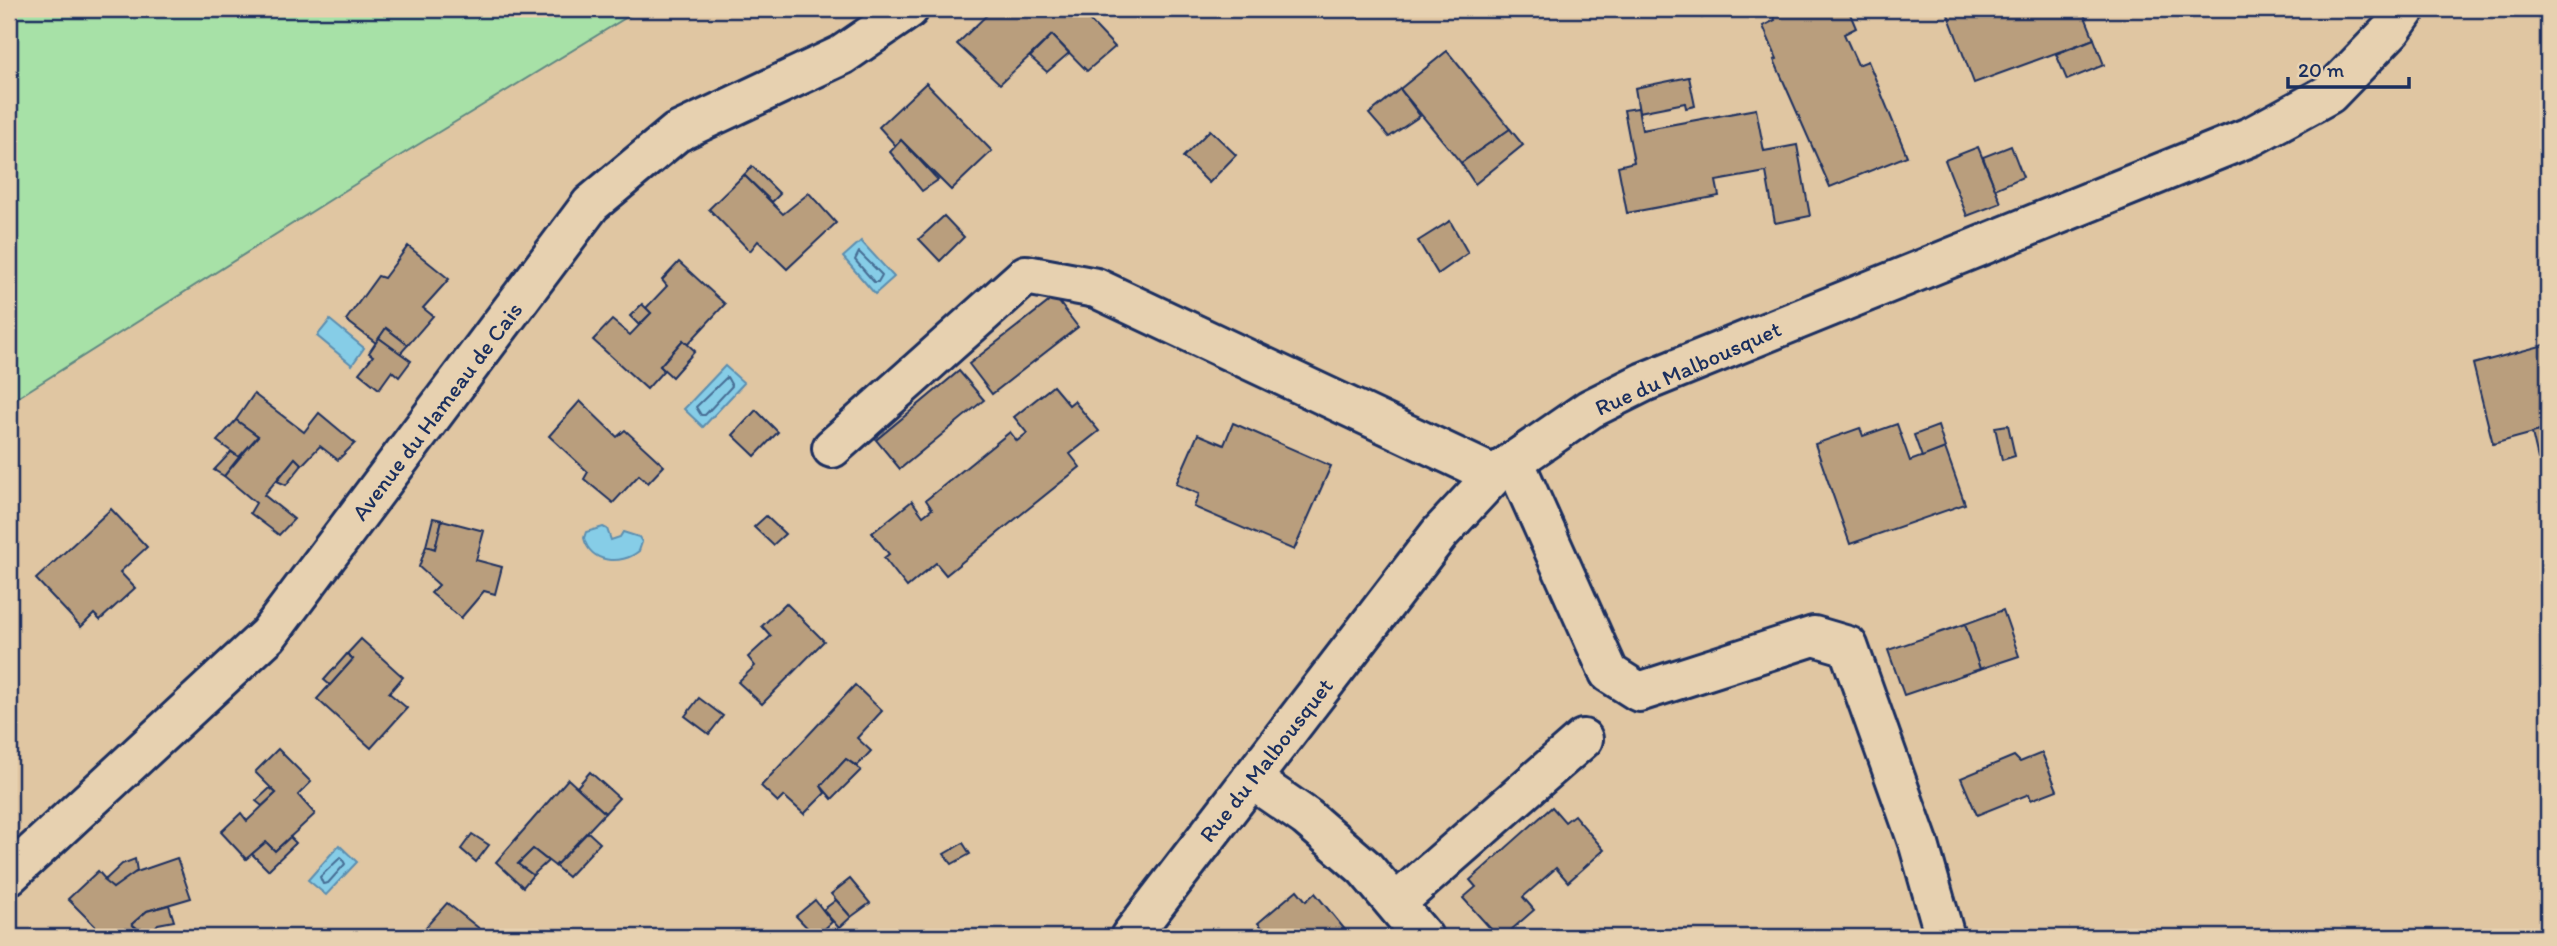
<svg xmlns="http://www.w3.org/2000/svg" width="2557" height="946" font-family="Itim,sans-serif">
<style>
.green{fill:#a7e1a7;stroke:#618882;stroke-width:2}
.water{fill:#86cde7;stroke:#5b8eb0;stroke-width:2}
.lines{fill:none;stroke-linecap:round;stroke-linejoin:round}
.shore{stroke:#466e95;stroke-width:2}
.building{fill:#b99e7d;stroke:#1b2f5e;stroke-width:2}
.minor-casing{stroke:#1b2f5e;stroke-width:44}
.minor{stroke:#e7d1b0;stroke-width:38}
.labels{text-anchor:middle;dominant-baseline:central;stroke-width:5;stroke-linejoin:round;paint-order:stroke}
.street-label{font-size:23px;fill:#1b2f5e;stroke:#e7d1b0}
</style>
<rect width="100%" height="100%" fill="#e0c6a2"/>
<filter id="ink" filterUnits="userSpaceOnUse"><feTurbulence type="fractalNoise" baseFrequency=".0143" numOctaves="2"/><feDisplacementMap in="SourceGraphic" scale="14" xChannelSelector="R" yChannelSelector="G"/><feConvolveMatrix kernelMatrix="1 2 1 2 8 2 1 2 1" color-interpolation-filters="sRGB"/></filter>
<g filter="url(#ink)">
<path class="green" d="M 9,9 L 640,9 L 406,152 L 9,403 Z"/>
<g class="water">
<path d="M 861,241 L 894,277 L 875,294 L 843,257 Z"/>
<path d="M 330,320 L 364,348 L 352,365 L 317,336 Z"/>
<path d="M 725,366 L 744,383 L 703,427 L 684,409 Z"/>
<path d="M 603,527 L 607,529 L 611,540 L 620,537 L 623,532 L 639,537 L 642,542 L 639,551 C 621,566 590,563 584,538 L 586,532 Z"/>
<path d="M 339,845 L 357,862 L 326,895 L 308,880 Z"/>
</g>
<g class="lines">
<g class="shore">
<path d="M 859,252 L 882,275 L 878,282 L 874,282 L 855,260 Z"/>
<path d="M 727,377 L 732,386 L 705,415 L 701,415 L 696,407 Z"/>
<path d="M 341,857 L 345,864 L 328,883 L 323,884 L 320,877 Z"/>
</g>
</g>
<g class="building">
<path d="M 993,9 L 1006,12 L 1010,9 L 1028,9 L 1035,15 L 1042,9 L 1079,9 L 1115,47 L 1087,71 L 1052,35 L 1000,84 L 957,44 Z"/>
<path d="M 1695,9 L 1715,9 L 1702,18 Z"/>
<path d="M 1770,9 L 1848,9 L 1856,28 L 1844,34 L 1858,65 L 1868,61 L 1907,156 L 1830,187 L 1774,60 L 1777,59 L 1763,26 L 1775,20 Z"/>
<path d="M 1946,9 L 2082,9 L 2094,39 L 1974,83 Z"/>
<path d="M 1052,35 L 1069,53 L 1047,72 L 1030,57 Z"/>
<path d="M 2094,39 L 2104,65 L 2067,80 L 2056,54 Z"/>
<path d="M 1447,51 L 1510,129 L 1461,163 L 1400,89 Z"/>
<path d="M 1689,77 L 1695,106 L 1686,108 L 1685,103 L 1639,112 L 1635,88 Z"/>
<path d="M 926,83 L 992,151 L 951,190 L 901,140 L 896,146 L 879,127 Z"/>
<path d="M 1400,89 L 1420,116 L 1389,137 L 1369,114 Z"/>
<path d="M 1638,108 L 1642,130 L 1756,109 L 1764,151 L 1797,145 L 1810,216 L 1775,223 L 1766,172 L 1716,181 L 1719,196 L 1627,213 L 1618,166 L 1634,162 L 1624,110 Z"/>
<path d="M 1510,129 L 1523,145 L 1475,184 L 1461,163 Z"/>
<path d="M 1210,130 L 1236,155 L 1209,183 L 1183,157 Z"/>
<path d="M 901,140 L 938,180 L 922,191 L 890,152 Z"/>
<path d="M 2011,146 L 2023,177 L 1995,189 L 1983,157 Z"/>
<path d="M 1978,147 L 2001,203 L 1967,216 L 1945,160 Z"/>
<path d="M 752,166 L 780,194 L 772,202 L 744,175 Z"/>
<path d="M 744,175 L 783,214 L 809,193 L 836,223 L 787,269 L 758,241 L 750,251 L 709,209 Z"/>
<path d="M 944,216 L 964,237 L 940,261 L 919,239 Z"/>
<path d="M 1450,221 L 1468,253 L 1438,274 L 1418,241 Z"/>
<path d="M 408,246 L 449,279 L 423,308 L 433,316 L 408,345 L 386,328 L 376,343 L 346,320 L 378,276 L 384,278 Z"/>
<path d="M 679,262 L 725,304 L 687,345 L 683,340 L 660,366 L 664,370 L 647,389 L 593,340 L 612,320 L 630,335 L 651,313 L 646,308 L 667,286 L 662,280 Z"/>
<path d="M 1055,297 L 1078,327 L 992,394 L 969,364 Z"/>
<path d="M 642,304 L 651,313 L 639,325 L 630,316 Z"/>
<path d="M 386,328 L 408,345 L 400,354 L 379,338 Z"/>
<path d="M 379,338 L 411,361 L 399,377 L 392,371 L 379,389 L 359,373 L 373,356 L 369,353 Z"/>
<path d="M 683,340 L 695,351 L 672,377 L 660,366 Z"/>
<path d="M 2548,344 L 2548,429 L 2493,444 L 2473,364 Z"/>
<path d="M 959,371 L 984,400 L 900,469 L 876,440 Z"/>
<path d="M 1053,386 L 1069,405 L 1074,401 L 1099,431 L 1070,454 L 1080,467 L 946,575 L 936,563 L 907,587 L 884,558 L 889,554 L 872,533 L 912,501 L 923,516 L 932,509 L 926,500 L 1010,432 L 1017,441 L 1027,433 L 1014,417 Z"/>
<path d="M 254,394 L 304,432 L 319,413 L 355,443 L 338,460 L 320,446 L 302,465 L 295,458 L 264,495 L 294,519 L 279,535 L 250,513 L 256,503 L 224,476 L 258,436 L 236,420 Z"/>
<path d="M 580,401 L 617,437 L 625,430 L 664,466 L 648,483 L 639,475 L 613,503 L 584,479 L 588,472 L 549,436 Z"/>
<path d="M 756,410 L 778,432 L 755,456 L 733,435 Z"/>
<path d="M 236,420 L 258,436 L 239,457 L 217,441 Z"/>
<path d="M 1233,423 L 1331,466 L 1294,550 L 1194,507 L 1199,494 L 1176,484 L 1198,434 L 1224,445 Z"/>
<path d="M 1897,424 L 1910,461 L 1945,448 L 1965,504 L 1850,544 L 1815,444 L 1860,428 L 1863,436 Z"/>
<path d="M 2008,425 L 2015,456 L 2002,460 L 1995,427 Z"/>
<path d="M 1938,426 L 1945,448 L 1922,457 L 1914,435 Z"/>
<path d="M 2548,429 L 2548,456 L 2538,459 L 2532,433 Z"/>
<path d="M 231,452 L 239,457 L 224,476 L 214,470 Z"/>
<path d="M 295,458 L 302,465 L 286,485 L 277,481 Z"/>
<path d="M 111,509 L 147,547 L 120,572 L 135,588 L 100,620 L 94,614 L 81,627 L 36,579 Z"/>
<path d="M 766,516 L 785,534 L 773,545 L 754,527 Z"/>
<path d="M 433,518 L 442,520 L 435,549 L 426,546 Z"/>
<path d="M 442,520 L 484,531 L 476,560 L 502,567 L 495,594 L 484,591 L 461,618 L 431,593 L 439,585 L 419,567 L 426,546 L 435,549 Z"/>
<path d="M 786,603 L 824,641 L 762,704 L 738,682 L 755,666 L 748,657 L 771,636 L 762,626 Z"/>
<path d="M 2003,610 L 2019,656 L 1980,669 L 1965,624 Z"/>
<path d="M 1965,624 L 1980,669 L 1904,695 L 1888,650 Z"/>
<path d="M 361,639 L 403,677 L 389,693 L 407,708 L 371,748 L 317,699 L 353,659 L 347,654 Z"/>
<path d="M 347,654 L 353,659 L 330,685 L 324,680 Z"/>
<path d="M 855,685 L 882,711 L 857,738 L 871,751 L 857,766 L 846,759 L 821,786 L 825,793 L 804,814 L 784,796 L 778,802 L 761,786 Z"/>
<path d="M 699,698 L 723,716 L 709,734 L 685,716 Z"/>
<path d="M 278,749 L 311,782 L 298,795 L 315,814 L 275,851 L 266,842 L 246,859 L 221,832 L 241,813 L 247,821 L 276,793 L 255,772 Z"/>
<path d="M 2042,753 L 2057,790 L 2031,800 L 2029,794 L 1977,815 L 1961,778 L 2014,756 L 2020,762 Z"/>
<path d="M 846,759 L 861,770 L 832,799 L 821,786 Z"/>
<path d="M 590,772 L 619,798 L 605,813 L 577,787 Z"/>
<path d="M 568,779 L 605,813 L 555,866 L 533,849 L 518,864 L 533,875 L 523,887 L 496,862 Z"/>
<path d="M 270,788 L 276,793 L 262,806 L 256,801 Z"/>
<path d="M 1552,807 L 1565,822 L 1574,815 L 1604,850 L 1568,882 L 1556,868 L 1523,897 L 1534,910 L 1503,937 L 1498,937 L 1463,898 L 1476,887 L 1470,880 Z"/>
<path d="M 588,832 L 600,843 L 568,877 L 555,866 Z"/>
<path d="M 472,834 L 489,845 L 476,862 L 461,849 Z"/>
<path d="M 290,837 L 296,843 L 268,870 L 252,854 L 266,842 L 275,851 Z"/>
<path d="M 963,843 L 970,854 L 952,864 L 944,854 Z"/>
<path d="M 533,849 L 548,861 L 533,875 L 518,864 Z"/>
<path d="M 177,858 L 191,898 L 147,911 L 132,924 L 141,934 L 139,937 L 106,937 L 68,899 L 98,871 L 113,888 L 128,875 Z"/>
<path d="M 135,859 L 137,871 L 113,888 L 104,881 L 122,864 Z"/>
<path d="M 850,879 L 870,903 L 851,917 L 831,894 Z"/>
<path d="M 1297,890 L 1306,901 L 1315,893 L 1351,937 L 1270,937 L 1258,923 Z"/>
<path d="M 815,900 L 832,922 L 816,937 L 796,916 Z"/>
<path d="M 836,900 L 851,917 L 839,928 L 823,910 Z"/>
<path d="M 447,903 L 490,937 L 417,937 Z"/>
<path d="M 169,905 L 174,921 L 158,924 L 148,937 L 132,924 L 147,911 Z"/>
</g>
<g class="lines">
<defs>
<g id="minor">
<path d="M 832,448 L 1026,275 L 1096,288 L 1494,475"/>
<path d="M 1514,461 L 1609,673 L 1639,692 L 1814,636 L 1848,646 L 1919,845 L 1945,937"/>
<path d="M 1251,779 L 1306,817 L 1365,868 L 1423,937"/>
<path d="M 9,875 L 268,635 L 591,204 L 676,133 L 842,55 L 909,9"/>
<path d="M 1396,903 L 1583,739"/>
<path d="M 1130,937 L 1440,533 L 1494,475 L 1590,409 L 1644,382 L 2252,136 L 2329,94 L 2392,29 L 2406,9"/>
</g>
</defs>
<use href="#minor" class="minor-casing"/>
<use href="#minor" class="minor"/>
</g>
</g>
<g class="labels">
<g class="street-label">
<text transform="translate(1688 368) rotate(-24)">Rue du Malbousquet</text>
<text transform="translate(437 411) rotate(-53)">Avenue du Hameau de Cais</text>
<text transform="translate(1266 760) rotate(-52)">Rue du Malbousquet</text>
</g>
</g>
<rect width="2557" height="946" fill="none" stroke="#e7d1b0" stroke-width="35"/>
<rect x="18" y="18" width="2522" height="911" fill="none" stroke="#1b2f5e" stroke-width="2.5" filter="url(#ink)"/>
<path d="M2288 77v10h121v-10" fill="none" stroke="#1b2f5e" stroke-width="3.5"/>
<text x="2298" y="77" font-size="21" fill="#1b2f5e" stroke="#e7d1b0" stroke-width="5" paint-order="stroke">20 m</text>
</svg>
